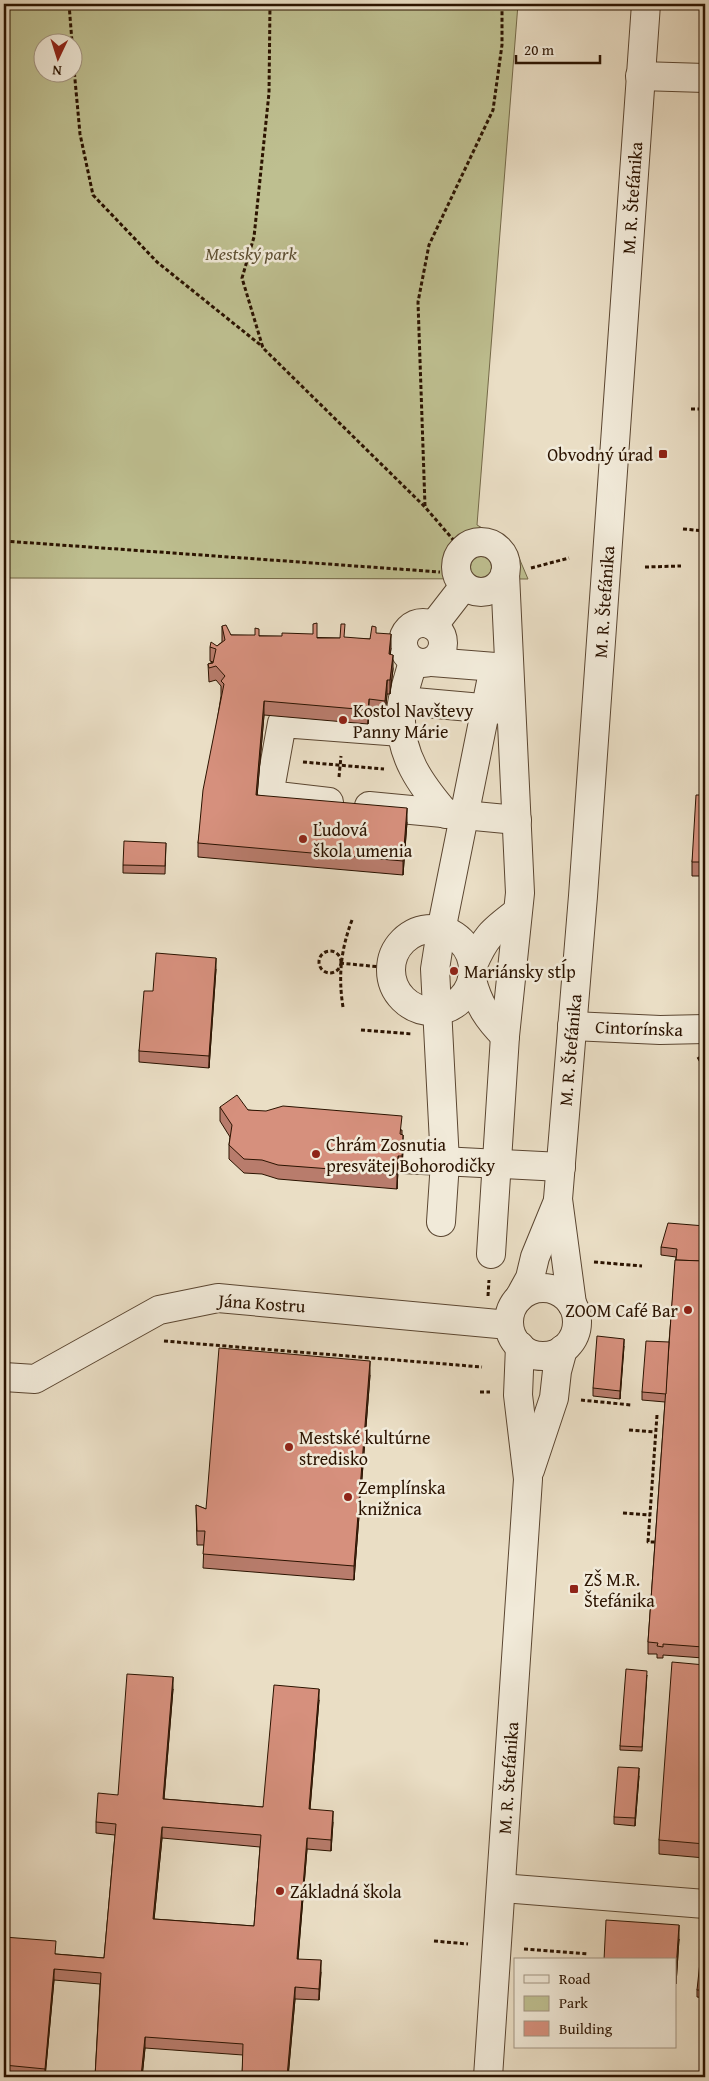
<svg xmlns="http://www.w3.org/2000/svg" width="709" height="2081" font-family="'Gentium Book Plus',serif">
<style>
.green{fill:#bebf90;stroke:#746948;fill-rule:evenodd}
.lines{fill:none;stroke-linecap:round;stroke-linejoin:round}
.minor-casing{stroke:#5b4631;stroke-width:30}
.path{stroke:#2b1300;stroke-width:3;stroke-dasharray:4 2.5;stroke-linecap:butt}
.minor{stroke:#f1ead9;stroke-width:28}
.wall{fill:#b87c6c;stroke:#2b1300;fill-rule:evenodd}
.shaded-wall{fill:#966558;stroke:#2b1300}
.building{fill:#d6907d;stroke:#2b1300;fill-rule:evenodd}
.poi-dot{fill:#8f2418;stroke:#f1ead9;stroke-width:2}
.labels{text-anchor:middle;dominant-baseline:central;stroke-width:5;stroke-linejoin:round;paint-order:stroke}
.street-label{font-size:18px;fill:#2b1300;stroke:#f1ead9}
.park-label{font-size:18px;font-style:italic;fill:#5e4f32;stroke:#f1ead9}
.poi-label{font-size:18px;fill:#2b1300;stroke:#f1ead9;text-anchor:start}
</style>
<rect width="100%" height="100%" fill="#eadec5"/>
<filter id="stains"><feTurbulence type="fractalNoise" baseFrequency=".004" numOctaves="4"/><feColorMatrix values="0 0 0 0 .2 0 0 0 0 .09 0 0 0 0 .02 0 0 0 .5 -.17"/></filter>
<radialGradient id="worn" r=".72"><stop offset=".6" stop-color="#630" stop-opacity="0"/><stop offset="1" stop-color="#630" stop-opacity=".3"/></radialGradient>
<path class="green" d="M 4,4 L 518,4 L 477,525 L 514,546 L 528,579 L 4,578 ZM 42,42 L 72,42 L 72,72 L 42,72 Z"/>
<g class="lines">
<defs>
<g id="minor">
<path d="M 640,76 L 705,78"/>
<circle cx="481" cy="567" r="25"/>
<circle cx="423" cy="643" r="20"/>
<path d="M 433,626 L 464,586"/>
<path d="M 413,661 C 409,678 401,697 401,714 C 399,755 421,785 446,814"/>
<path d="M 432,662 L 508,668"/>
<path d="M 403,701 L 504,710"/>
<path d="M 329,802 L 269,795 L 282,723 L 401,732"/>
<path d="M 369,806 L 517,820"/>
<circle cx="432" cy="970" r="41"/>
<path d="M 473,965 C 485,937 492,931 516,913"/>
<path d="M 472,980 C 478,1004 488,1019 505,1036"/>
<path d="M 572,1026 L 660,1030 L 705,1029"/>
<path d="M 402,1159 L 561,1167"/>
<path d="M 441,1222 L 445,1162 L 435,969 L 441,931 L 494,667"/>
<path d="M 491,1254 L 505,1036 L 520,893 L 505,574"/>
<circle cx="543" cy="1322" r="34"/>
<path d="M 519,1298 L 530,1278 L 535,1257 L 558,1201"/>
<path d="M 572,1304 L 558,1199 L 583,896 L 646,4"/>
<path d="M 4,1377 L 35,1379 L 159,1310 L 218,1298 L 509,1325"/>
<path d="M 530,1470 L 554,1398 L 557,1371 L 563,1349"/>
<path d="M 502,1888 L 705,1904"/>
<path d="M 488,2077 L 528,1479 L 518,1395 L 520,1346"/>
</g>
</defs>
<use href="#minor" class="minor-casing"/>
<g class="path">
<path d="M 69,4 L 72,42"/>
<path d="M 270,4 L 269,93 L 254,237 L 242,278 L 263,348 L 425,507 L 462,550"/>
<path d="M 72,47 L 80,134 L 93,195 L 157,262 L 263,347"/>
<path d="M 702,235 L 705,235"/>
<path d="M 691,409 L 705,409"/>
<path d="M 425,506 L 418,302 L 429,245 L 493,110 L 502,45 L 502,4"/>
<path d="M 683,529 L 705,531"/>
<path d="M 4,541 L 440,572"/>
<path d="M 645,567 L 681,566"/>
<path d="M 531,568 L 569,558"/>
<path d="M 303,762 L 384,769"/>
<path d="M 339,777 L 341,756"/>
<circle cx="330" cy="962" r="11"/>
<path d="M 340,963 L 391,968"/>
<path d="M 343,1007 C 338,976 341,949 352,920"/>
<path d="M 361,1030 L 412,1034"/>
<path d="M 698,1057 L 705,1069"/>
<path d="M 594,1262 L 642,1266"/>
<path d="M 488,1296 L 489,1280"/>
<path d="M 164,1341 L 482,1367"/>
<path d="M 480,1392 L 490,1392"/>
<path d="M 581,1400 L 631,1405"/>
<path d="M 657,1415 L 648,1542 L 657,1542"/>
<path d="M 629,1430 L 655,1432"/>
<path d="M 623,1513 L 650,1515"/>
<path d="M 434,1941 L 468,1944"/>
<path d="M 524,1949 L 588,1954"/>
</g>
<use href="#minor" class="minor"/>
</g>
<g class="wall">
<path d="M 222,626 L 231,635 L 370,639 L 376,633 L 391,648 L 390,655 L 393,669 L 390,694 L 387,694 L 385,715 L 369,713 L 368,724 L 264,715 L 257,795 L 407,822 L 403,875 L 198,857 L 198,843 L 221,696 L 221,686 L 216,680 L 209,682 L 208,664 L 213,662 L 210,661 L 210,647 L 217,646 L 222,642 Z"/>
<path d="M 705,767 L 705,876 L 692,876 L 692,862 L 703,795 Z"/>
<path d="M 166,843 L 165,874 L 123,873 L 123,865 Z"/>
<path d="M 216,969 L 209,1068 L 139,1062 L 139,1051 L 153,991 Z"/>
<path d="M 220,1107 L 248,1110 L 402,1130 L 402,1134 L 403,1149 L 402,1170 L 398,1170 L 397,1189 L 278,1179 L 262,1174 L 244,1173 L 229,1159 L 229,1145 L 230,1137 L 220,1121 Z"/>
<path d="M 705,1226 L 705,1273 L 703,1273 L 702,1286 L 705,1287 L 705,1624 L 703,1658 L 663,1655 L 663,1658 L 657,1658 L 657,1654 L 648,1654 L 648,1642 L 665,1402 L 642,1400 L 642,1392 L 669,1342 L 676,1257 L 661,1255 L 661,1247 Z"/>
<path d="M 624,1346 L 620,1399 L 593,1396 L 593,1388 Z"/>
<path d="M 370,1375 L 354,1580 L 203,1568 L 204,1545 L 197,1545 L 196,1505 L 206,1509 Z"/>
<path d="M 705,1665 L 705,1858 L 659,1854 L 659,1840 Z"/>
<path d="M 647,1675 L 642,1751 L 620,1750 L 620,1746 Z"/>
<path d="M 173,1689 L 164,1799 L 263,1807 L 319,1700 L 310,1809 L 333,1822 L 331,1851 L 307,1849 L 298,1959 L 321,1972 L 319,2000 L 295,1999 L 288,2077 L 242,2077 L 243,2055 L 145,2048 L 142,2077 L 95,2077 L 100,1984 L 54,1980 L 45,2077 L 4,2077 L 4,1937 L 56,1954 L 104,1958 L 115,1835 L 96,1833 L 96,1822 L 118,1795 ZM 162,1838 L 260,1847 L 254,1926 L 154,1919 Z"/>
<path d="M 639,1776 L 635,1826 L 614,1824 L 614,1817 Z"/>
<path d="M 679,1939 L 676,1984 L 675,1984 L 675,1960 Z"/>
<path d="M 705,1962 L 705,1998 L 697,1997 L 697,1990 Z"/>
</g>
<g class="shaded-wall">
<path d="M 391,634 L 391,648 L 389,668 L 389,654 Z"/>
<path d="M 393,655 L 393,669 L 390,694 L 390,680 Z"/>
<path d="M 387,680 L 387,694 L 385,715 L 385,701 Z"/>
<path d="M 369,699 L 369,713 L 368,724 L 368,710 Z"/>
<path d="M 264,701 L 264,715 L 256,809 L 256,795 Z"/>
<path d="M 407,808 L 407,822 L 403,875 L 403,861 Z"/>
<path d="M 216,958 L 216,969 L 209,1068 L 209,1056 Z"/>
<path d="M 403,1135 L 403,1149 L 402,1170 L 402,1156 Z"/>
<path d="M 398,1156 L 398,1170 L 397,1189 L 397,1174 Z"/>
<path d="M 703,1261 L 703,1273 L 701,1298 L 701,1286 Z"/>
<path d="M 624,1339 L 624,1346 L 620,1399 L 620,1391 Z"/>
<path d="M 370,1361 L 370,1375 L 354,1580 L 354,1566 Z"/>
<path d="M 705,1613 L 705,1624 L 703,1658 L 703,1647 Z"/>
<path d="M 173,1677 L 173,1689 L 163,1810 L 163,1799 Z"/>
<path d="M 319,1689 L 319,1700 L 309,1820 L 309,1809 Z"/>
<path d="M 639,1768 L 639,1776 L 635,1826 L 635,1818 Z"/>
<path d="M 333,1811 L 333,1822 L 331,1851 L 331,1840 Z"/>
<path d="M 162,1827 L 162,1838 L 153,1930 L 153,1919 Z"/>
<path d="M 307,1838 L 307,1849 L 297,1970 L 297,1959 Z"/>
<path d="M 679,1925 L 679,1939 L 676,1984 L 676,1970 Z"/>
<path d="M 321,1960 L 321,1972 L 319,2000 L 319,1989 Z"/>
<path d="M 54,1969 L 54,1980 L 45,2077 L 45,2069 Z"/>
<path d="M 295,1987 L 295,1999 L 288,2077 L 287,2077 Z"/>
<path d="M 145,2037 L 145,2048 L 142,2077 L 141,2077 Z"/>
</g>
<g class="building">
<path d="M 317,623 L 317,638 L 340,638 L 341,624 L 345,624 L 344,637 L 370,639 L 372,626 L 376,627 L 376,633 L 391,634 L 389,654 L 393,655 L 390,680 L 387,680 L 385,701 L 369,699 L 368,710 L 264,701 L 256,795 L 407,808 L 403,861 L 198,843 L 203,790 L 224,684 L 221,681 L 225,676 L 216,666 L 209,668 L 208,664 L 213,663 L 216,649 L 210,647 L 211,642 L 217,646 L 225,640 L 222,626 L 226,625 L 231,635 L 255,635 L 255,628 L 259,629 L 259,636 L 282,636 L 282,633 L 313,634 L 313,624 Z"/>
<path d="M 704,766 L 705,767 L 705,862 L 692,862 L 696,795 L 703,795 Z"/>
<path d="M 124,841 L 166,843 L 165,866 L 123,865 Z"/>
<path d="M 156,953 L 216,958 L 209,1056 L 139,1051 L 144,991 L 153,991 Z"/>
<path d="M 237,1095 L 248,1110 L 266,1111 L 283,1106 L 402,1116 L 400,1134 L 403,1135 L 402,1156 L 398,1156 L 397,1174 L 278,1165 L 262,1160 L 244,1159 L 229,1145 L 232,1125 L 220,1107 Z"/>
<path d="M 668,1223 L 705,1226 L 705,1266 L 703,1265 L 703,1261 L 676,1260 L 677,1249 L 661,1247 Z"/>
<path d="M 675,1260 L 703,1261 L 701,1286 L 705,1287 L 705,1613 L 703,1647 L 663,1644 L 663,1647 L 657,1646 L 658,1643 L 648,1642 Z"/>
<path d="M 597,1336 L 624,1339 L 620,1391 L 593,1388 Z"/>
<path d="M 646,1341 L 669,1342 L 666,1394 L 642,1392 Z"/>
<path d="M 219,1348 L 370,1361 L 354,1566 L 203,1554 L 205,1531 L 197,1531 L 196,1505 L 206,1509 Z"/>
<path d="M 672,1662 L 705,1665 L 705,1844 L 659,1840 Z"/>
<path d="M 626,1669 L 647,1671 L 642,1747 L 620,1746 Z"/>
<path d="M 127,1674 L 173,1677 L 163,1799 L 263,1807 L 274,1685 L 319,1689 L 309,1809 L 333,1811 L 331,1840 L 307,1838 L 297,1959 L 321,1960 L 319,1989 L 295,1987 L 287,2077 L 252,2077 L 242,2076 L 243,2044 L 145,2037 L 141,2077 L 95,2077 L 101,1973 L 54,1969 L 45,2069 L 4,2065 L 4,1937 L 56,1941 L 55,1954 L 104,1958 L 116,1824 L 96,1822 L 98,1793 L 118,1795 ZM 162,1827 L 261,1835 L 254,1926 L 153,1919 Z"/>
<path d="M 618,1767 L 639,1768 L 635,1818 L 614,1817 Z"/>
<path d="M 606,1920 L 679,1925 L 676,1970 L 675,1970 L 675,1960 L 604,1960 Z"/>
<path d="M 700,1962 L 705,1962 L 705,1990 L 697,1990 Z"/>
</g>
<g class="poi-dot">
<rect x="658" y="449" width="10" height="10" rx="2.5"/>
<circle cx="343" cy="720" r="5"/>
<circle cx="303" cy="839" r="5"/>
<circle cx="454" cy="971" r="5"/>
<circle cx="316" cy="1154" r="5"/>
<circle cx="688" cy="1310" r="5"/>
<circle cx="289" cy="1447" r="5"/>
<circle cx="348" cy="1497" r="5"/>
<rect x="569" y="1584" width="10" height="10" rx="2.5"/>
<circle cx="280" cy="1891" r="5"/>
</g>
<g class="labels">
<g class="street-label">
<text transform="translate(632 198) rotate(-86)">M. R. Štefánika</text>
<text transform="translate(604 602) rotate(-86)">M. R. Štefánika</text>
<text transform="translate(639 1028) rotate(2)">Cintorínska</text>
<text transform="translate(570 1050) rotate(-85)">M. R. Štefánika</text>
<text transform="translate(262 1303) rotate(4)">Jána Kostru</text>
<text transform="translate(508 1778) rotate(-86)">M. R. Štefánika</text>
</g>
<g class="park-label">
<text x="251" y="253">Mestský park</text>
</g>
<g class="poi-label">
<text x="653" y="454" text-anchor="end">Obvodný úrad</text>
<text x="353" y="710">Kostol Navštevy<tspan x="353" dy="21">Panny Márie</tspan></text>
<text x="313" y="829">Ľudová<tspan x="313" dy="21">škola umenia</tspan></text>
<text x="464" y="971">Mariánsky stĺp</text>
<text x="326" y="1144">Chrám Zosnutia<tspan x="326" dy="21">presvätej Bohorodičky</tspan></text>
<text x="678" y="1310" text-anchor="end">ZOOM Café Bar</text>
<text x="299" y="1437">Mestské kultúrne<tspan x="299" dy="21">stredisko</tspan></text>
<text x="358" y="1487">Zemplínska<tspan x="358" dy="21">knižnica</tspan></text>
<text x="584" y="1579">ZŠ M.R.<tspan x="584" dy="21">Štefánika</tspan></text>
<text x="290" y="1891">Základná škola</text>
</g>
</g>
<rect width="709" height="2081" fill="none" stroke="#eadec5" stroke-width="20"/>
<rect x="5" y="5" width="699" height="2071" fill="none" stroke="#2b1300" stroke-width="2.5"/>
<rect x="10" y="10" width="689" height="2061" fill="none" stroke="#2b1300"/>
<rect x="514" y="1958" width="162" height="90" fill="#f1ead9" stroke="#a29482"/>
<rect x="524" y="1975" width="25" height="8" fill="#f1ead9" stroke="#a29482"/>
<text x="559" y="1984" font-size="15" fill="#2b1300">Road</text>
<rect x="524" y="1996" width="25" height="15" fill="#bebf90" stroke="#a29482"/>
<text x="559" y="2008" font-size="15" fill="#2b1300">Park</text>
<rect x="524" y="2021" width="25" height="15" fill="#d6907d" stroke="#a29482"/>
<text x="559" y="2034" font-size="15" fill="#2b1300">Building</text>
<g transform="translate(58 58) rotate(184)"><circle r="24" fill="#f1ead9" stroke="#a29482"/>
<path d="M0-4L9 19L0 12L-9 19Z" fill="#8f2418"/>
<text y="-8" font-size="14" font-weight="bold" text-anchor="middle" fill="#2b1300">N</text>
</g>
<path d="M516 55v8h84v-8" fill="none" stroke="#2b1300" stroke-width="2.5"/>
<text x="524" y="55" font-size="15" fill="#2b1300" stroke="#f1ead9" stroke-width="4" paint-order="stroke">20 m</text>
<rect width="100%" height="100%" filter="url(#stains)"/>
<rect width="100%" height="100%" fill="url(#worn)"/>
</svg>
